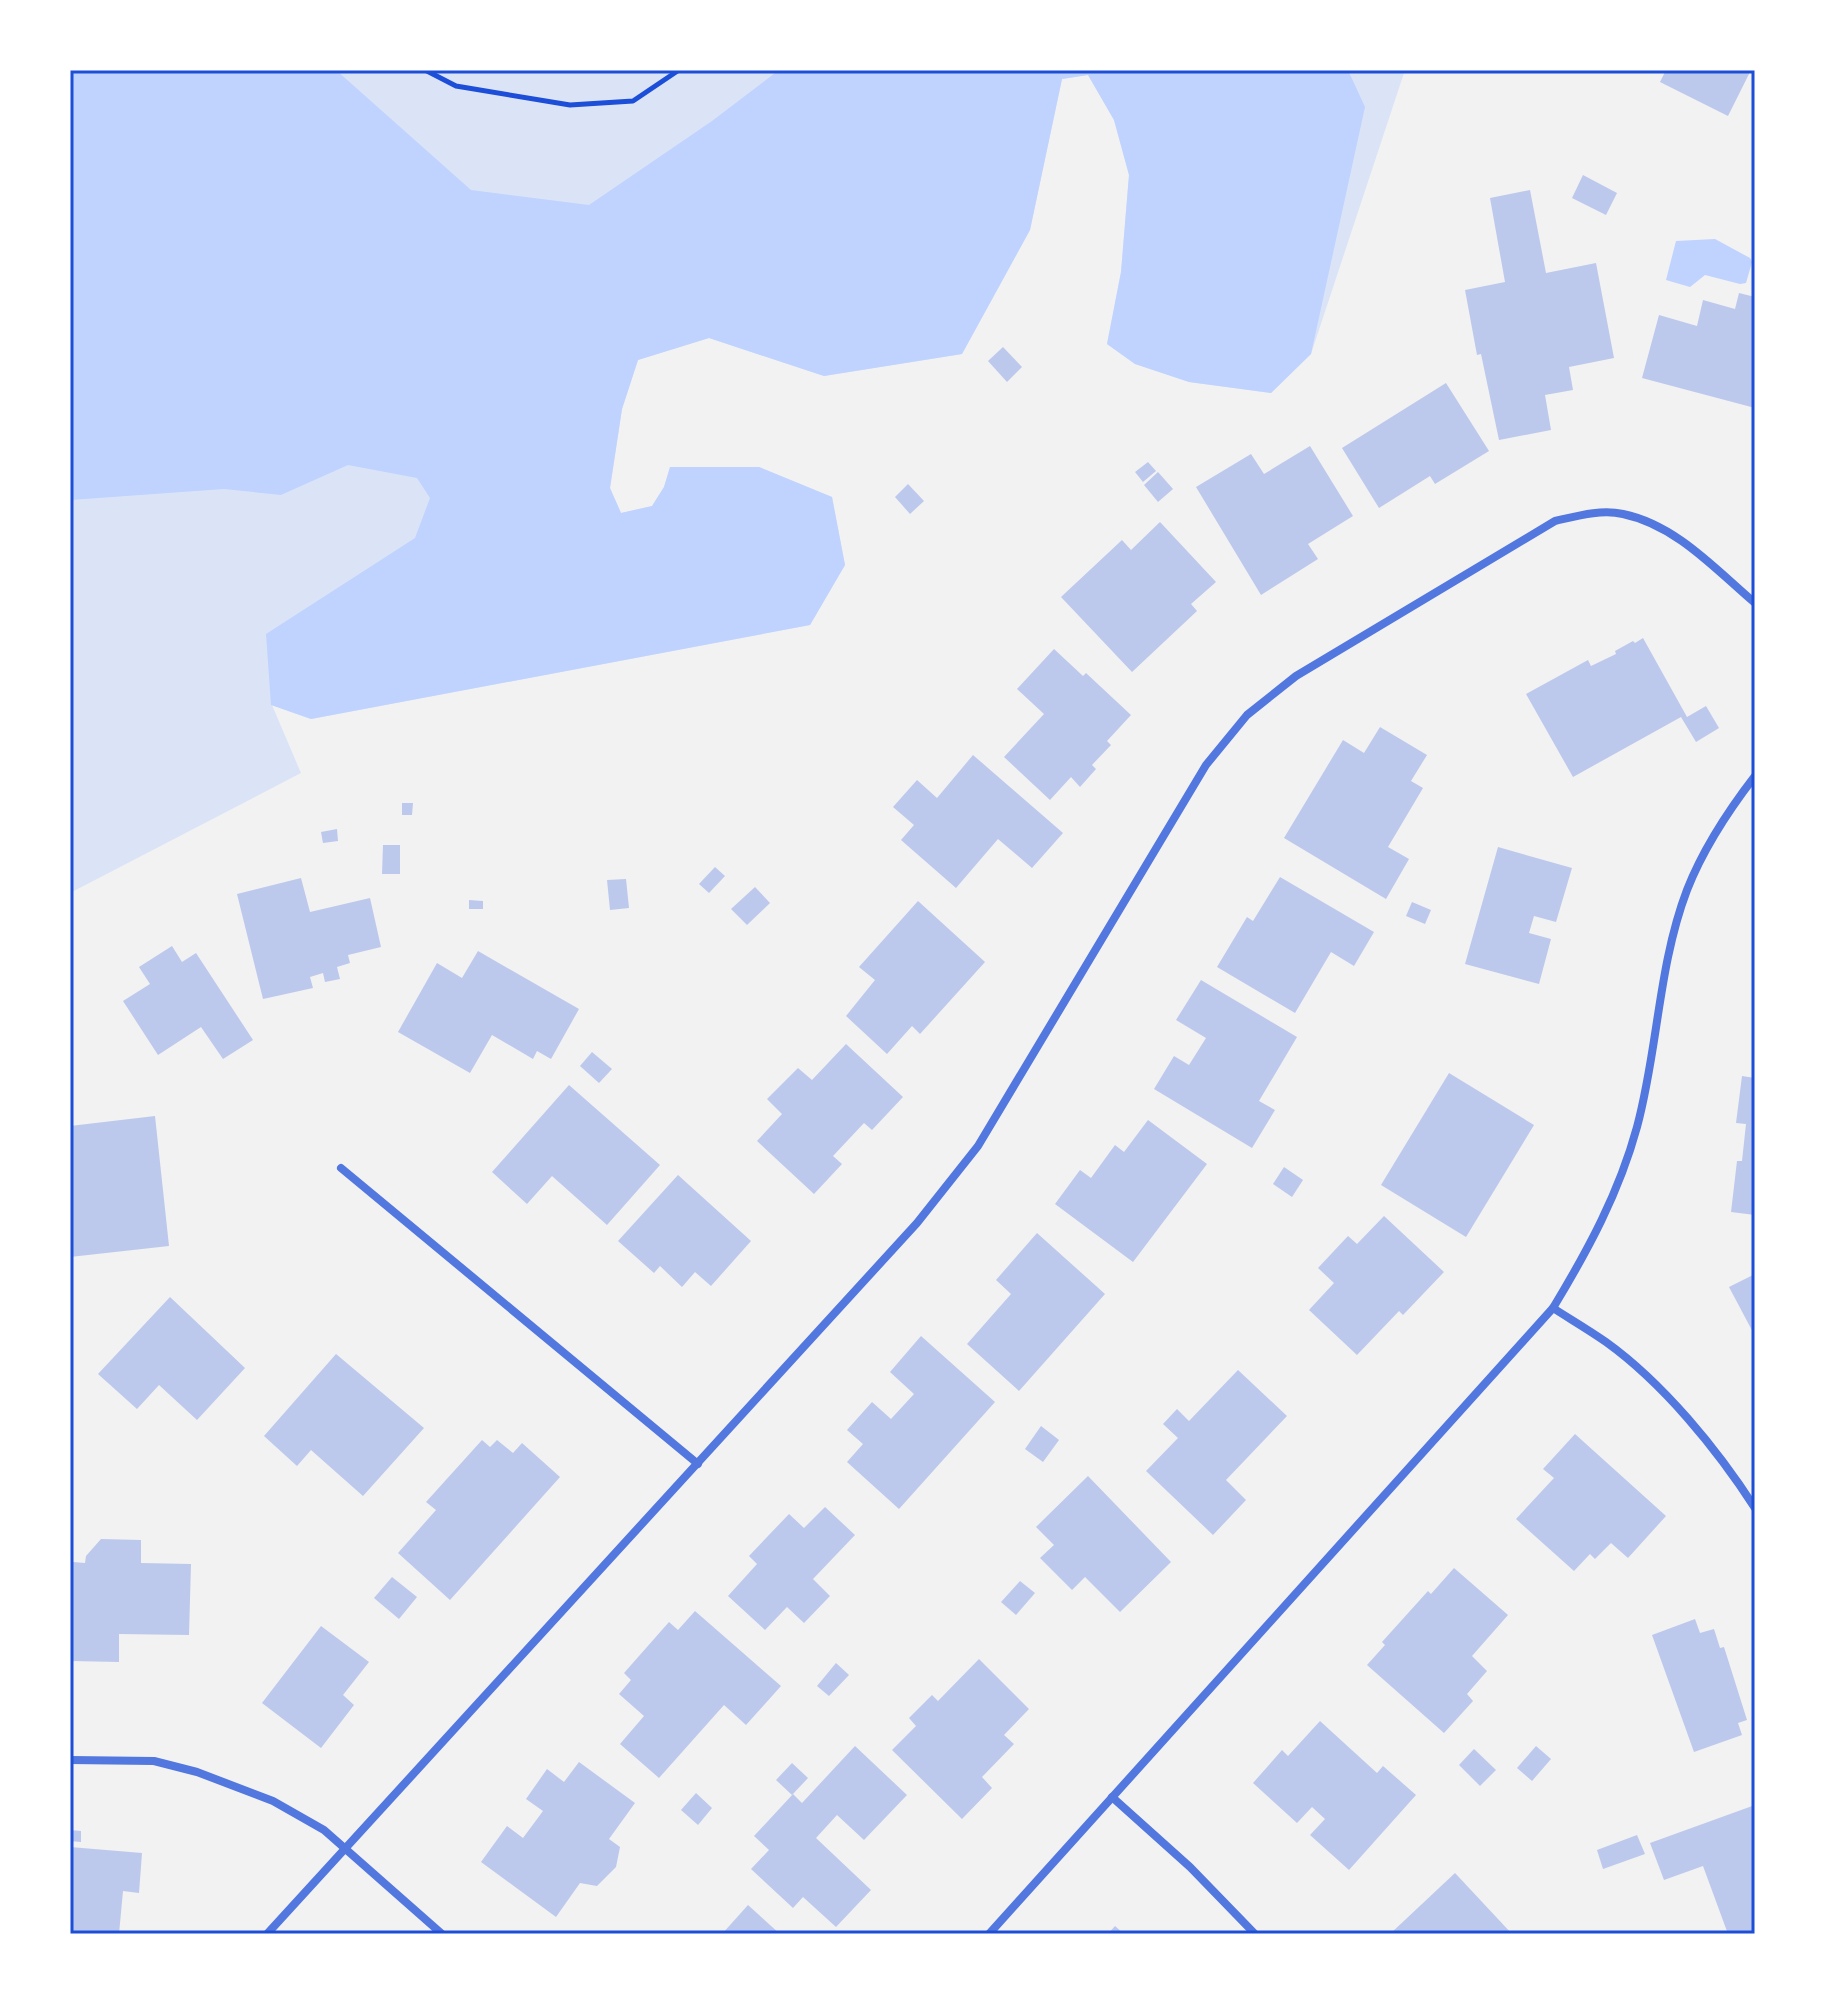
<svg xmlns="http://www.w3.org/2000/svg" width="1825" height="2004" font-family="'Fira Sans',sans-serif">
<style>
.green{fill:#dbe4f7}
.water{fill:#bfd3fe}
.building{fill:#bdc9ec}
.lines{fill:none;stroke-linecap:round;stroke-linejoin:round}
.path{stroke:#1d4ed8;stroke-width:5}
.minor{stroke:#5277de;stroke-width:8}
.neatline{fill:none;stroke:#1d4ed8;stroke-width:3}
</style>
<rect width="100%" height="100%" fill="#f2f2f2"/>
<path class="green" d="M 70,70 L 1405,70 L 1311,354 L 1271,393 L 1189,382 L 1135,364 L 1107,344 L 1121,272 L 1129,175 L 1114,120 L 1088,75 L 1062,79 L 1030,230 L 962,354 L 824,376 L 709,338 L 638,360 L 622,409 L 610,488 L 621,513 L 652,506 L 664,487 L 670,467 L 759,467 L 832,497 L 845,565 L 810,625 L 311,719 L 272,705 L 301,773 L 70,893 Z"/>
<g class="water">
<path d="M 70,70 L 336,70 L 471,190 L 589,205 L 712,121 L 779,70 L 1348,70 L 1365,107 L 1311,354 L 1271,393 L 1189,382 L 1135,364 L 1107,344 L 1121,272 L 1129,175 L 1114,120 L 1088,75 L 1062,79 L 1030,230 L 962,354 L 824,376 L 709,338 L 638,360 L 622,409 L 610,488 L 621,513 L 652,506 L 664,487 L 670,467 L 759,467 L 832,497 L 845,565 L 810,625 L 311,719 L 271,705 L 266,634 L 415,538 L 430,498 L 417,478 L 348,465 L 281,495 L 224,489 L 70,500 Z"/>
<path d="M 1715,239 L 1750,258 L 1752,262 L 1746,283 L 1740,284 L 1705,275 L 1690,287 L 1666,280 L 1676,241 Z"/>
</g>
<g class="building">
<path d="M 1666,70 L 1751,70 L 1728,116 L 1660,82 Z"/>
<path d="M 1583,175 L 1617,193 L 1606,215 L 1572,198 Z"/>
<path d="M 1530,190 L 1546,273 L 1596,263 L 1614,358 L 1569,367 L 1573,390 L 1545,395 L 1551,430 L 1499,440 L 1481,354 L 1477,355 L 1465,290 L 1505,282 L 1490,198 Z"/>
<path d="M 1739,293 L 1755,297 L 1755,408 L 1642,378 L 1659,315 L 1697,326 L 1703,300 L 1735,309 Z"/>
<path d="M 1003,347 L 1022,367 L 1007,382 L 988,361 Z"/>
<path d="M 1446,383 L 1489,451 L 1435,484 L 1430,476 L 1379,508 L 1342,448 Z"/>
<path d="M 1310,446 L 1353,516 L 1308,544 L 1318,559 L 1261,595 L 1196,487 L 1251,454 L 1264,474 Z"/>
<path d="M 1148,462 L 1156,471 L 1143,482 L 1135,472 Z"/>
<path d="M 1158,472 L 1173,489 L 1158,502 L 1144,485 Z"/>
<path d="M 908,484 L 924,501 L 910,514 L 895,497 Z"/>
<path d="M 1160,522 L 1216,582 L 1191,604 L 1197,611 L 1132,672 L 1061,597 L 1122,540 L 1131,550 Z"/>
<path d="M 1643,638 L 1687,717 L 1706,706 L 1719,728 L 1696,742 L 1681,717 L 1573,777 L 1526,694 L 1588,660 L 1591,666 L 1616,654 L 1615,651 L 1633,641 L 1635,643 Z"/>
<path d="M 1054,649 L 1083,676 L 1086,673 L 1131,715 L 1107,741 L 1111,745 L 1092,765 L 1096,769 L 1080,787 L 1071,777 L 1050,800 L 1004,757 L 1044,714 L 1017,689 Z"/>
<path d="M 1380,727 L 1427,755 L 1411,781 L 1423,788 L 1388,847 L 1409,859 L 1386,899 L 1284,838 L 1343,740 L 1364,753 Z"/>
<path d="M 973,755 L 1063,833 L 1032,868 L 998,839 L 956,888 L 901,840 L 914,825 L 893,807 L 917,780 L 937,798 Z"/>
<path d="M 402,803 L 413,803 L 412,815 L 402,815 Z"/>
<path d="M 337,829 L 338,841 L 323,843 L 321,832 Z"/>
<path d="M 383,845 L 400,845 L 400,874 L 382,874 Z"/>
<path d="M 1498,847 L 1572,868 L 1556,922 L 1534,916 L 1529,933 L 1551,939 L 1539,984 L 1465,964 Z"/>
<path d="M 715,867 L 725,876 L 709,893 L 699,884 Z"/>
<path d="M 1280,877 L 1374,932 L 1354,966 L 1331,952 L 1295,1013 L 1217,967 L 1247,917 L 1253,921 Z"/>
<path d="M 301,878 L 310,912 L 370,898 L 381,947 L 348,955 L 350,963 L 337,967 L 340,979 L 325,982 L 323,973 L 310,977 L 313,988 L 263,999 L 237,894 Z"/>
<path d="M 626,879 L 629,908 L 610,910 L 607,880 Z"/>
<path d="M 755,887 L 770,903 L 747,925 L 731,909 Z"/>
<path d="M 469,900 L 483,901 L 483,909 L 469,909 Z"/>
<path d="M 918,901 L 985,962 L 920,1034 L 912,1026 L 887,1054 L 846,1016 L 875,980 L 859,967 Z"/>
<path d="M 1412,902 L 1431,910 L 1425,924 L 1406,916 Z"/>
<path d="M 172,946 L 182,962 L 196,953 L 253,1040 L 223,1059 L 201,1027 L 158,1055 L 123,1001 L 150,984 L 139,967 Z"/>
<path d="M 478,951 L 579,1009 L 551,1059 L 537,1051 L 533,1059 L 492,1035 L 470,1073 L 398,1032 L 437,963 L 462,978 Z"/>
<path d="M 1201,980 L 1297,1037 L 1259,1101 L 1275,1110 L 1252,1148 L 1154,1089 L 1174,1056 L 1189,1065 L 1206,1038 L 1176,1020 Z"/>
<path d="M 846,1044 L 903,1097 L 872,1130 L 864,1123 L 833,1156 L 842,1164 L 814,1194 L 757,1141 L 782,1114 L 767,1099 L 798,1068 L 812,1080 Z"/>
<path d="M 592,1052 L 612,1069 L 599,1083 L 580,1066 Z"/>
<path d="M 1449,1073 L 1534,1125 L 1466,1237 L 1381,1185 Z"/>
<path d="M 1742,1076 L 1755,1078 L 1755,1215 L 1731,1212 L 1737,1161 L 1742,1161 L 1746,1124 L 1736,1123 Z"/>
<path d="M 569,1085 L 660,1165 L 607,1225 L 552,1176 L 527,1204 L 492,1172 Z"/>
<path d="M 155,1116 L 169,1246 L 70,1257 L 70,1126 Z"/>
<path d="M 1148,1120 L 1207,1164 L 1133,1262 L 1055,1204 L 1080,1170 L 1091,1178 L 1115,1145 L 1124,1152 Z"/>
<path d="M 1284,1167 L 1303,1180 L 1292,1197 L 1273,1184 Z"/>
<path d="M 678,1175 L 751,1241 L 711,1286 L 695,1272 L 682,1287 L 660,1266 L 654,1273 L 618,1241 Z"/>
<path d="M 1384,1216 L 1444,1272 L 1403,1315 L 1399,1311 L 1357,1355 L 1309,1310 L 1334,1283 L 1318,1268 L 1348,1236 L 1357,1244 Z"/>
<path d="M 1037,1233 L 1105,1294 L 1019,1391 L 967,1344 L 1011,1294 L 996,1280 Z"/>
<path d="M 1755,1274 L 1755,1336 L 1729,1287 Z"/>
<path d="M 170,1297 L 245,1368 L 197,1420 L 159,1385 L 137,1409 L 98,1374 Z"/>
<path d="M 921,1336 L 995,1402 L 899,1509 L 847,1462 L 863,1444 L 847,1430 L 872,1402 L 891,1419 L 914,1394 L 890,1372 Z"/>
<path d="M 336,1354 L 424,1428 L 363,1496 L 311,1450 L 297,1466 L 264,1436 Z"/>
<path d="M 1238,1370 L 1287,1416 L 1226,1480 L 1246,1500 L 1213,1535 L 1146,1471 L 1178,1438 L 1163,1424 L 1177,1409 L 1189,1421 Z"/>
<path d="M 1041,1426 L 1059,1440 L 1043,1462 L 1025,1449 Z"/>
<path d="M 1575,1434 L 1666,1516 L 1628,1558 L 1611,1543 L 1595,1559 L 1590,1554 L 1574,1571 L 1516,1519 L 1554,1478 L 1543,1469 Z"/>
<path d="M 482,1440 L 490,1447 L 497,1440 L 513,1453 L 522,1443 L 560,1477 L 450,1600 L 398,1553 L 436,1510 L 426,1502 Z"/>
<path d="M 1088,1476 L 1171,1562 L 1120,1612 L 1085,1577 L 1072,1590 L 1040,1558 L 1054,1545 L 1036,1527 Z"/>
<path d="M 825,1507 L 855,1535 L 813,1579 L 830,1596 L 804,1623 L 787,1607 L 765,1630 L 728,1596 L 757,1564 L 749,1556 L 789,1514 L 804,1528 Z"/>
<path d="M 101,1539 L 141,1540 L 141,1563 L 191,1564 L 189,1635 L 119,1634 L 119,1662 L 71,1661 L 73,1562 L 85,1563 L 86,1556 Z"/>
<path d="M 1454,1568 L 1508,1615 L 1472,1656 L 1487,1671 L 1467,1694 L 1473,1701 L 1444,1733 L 1367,1665 L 1385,1645 L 1382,1642 L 1428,1591 L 1431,1594 Z"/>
<path d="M 392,1577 L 417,1597 L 399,1619 L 374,1598 Z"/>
<path d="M 1020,1581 L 1035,1593 L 1016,1615 L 1001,1602 Z"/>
<path d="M 695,1611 L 781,1686 L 746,1725 L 724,1705 L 659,1778 L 620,1744 L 644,1716 L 619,1694 L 631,1680 L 624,1673 L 669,1622 L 678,1630 Z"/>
<path d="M 1695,1619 L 1700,1633 L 1714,1629 L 1720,1648 L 1724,1647 L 1747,1720 L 1738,1723 L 1742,1735 L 1694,1752 L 1652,1635 Z"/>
<path d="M 321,1626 L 369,1662 L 343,1695 L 354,1705 L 321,1748 L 262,1703 Z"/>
<path d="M 979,1659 L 1029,1709 L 1004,1735 L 1014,1744 L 982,1777 L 992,1788 L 962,1819 L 892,1750 L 916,1726 L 909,1718 L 932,1695 L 938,1701 Z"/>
<path d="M 836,1663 L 849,1675 L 829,1696 L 817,1686 Z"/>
<path d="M 1320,1721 L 1377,1773 L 1383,1766 L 1416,1795 L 1349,1870 L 1310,1835 L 1325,1819 L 1312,1807 L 1297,1823 L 1253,1783 L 1282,1750 L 1288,1756 Z"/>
<path d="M 855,1746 L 907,1795 L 864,1840 L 837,1815 L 816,1838 L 871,1890 L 836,1927 L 803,1897 L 793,1908 L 751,1869 L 769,1850 L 754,1836 L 793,1794 L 802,1803 Z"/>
<path d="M 1536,1746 L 1551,1759 L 1532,1781 L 1517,1768 Z"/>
<path d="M 1474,1749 L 1496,1770 L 1480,1786 L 1459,1765 Z"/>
<path d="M 579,1762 L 635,1803 L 609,1839 L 620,1847 L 616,1867 L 597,1886 L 580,1883 L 556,1917 L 481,1862 L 507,1826 L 523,1838 L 543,1811 L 526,1799 L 547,1769 L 564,1782 Z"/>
<path d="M 792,1763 L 808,1778 L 792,1795 L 776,1780 Z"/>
<path d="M 696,1793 L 712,1808 L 698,1825 L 681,1810 Z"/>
<path d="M 1755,1805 L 1755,1934 L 1728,1934 L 1703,1866 L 1664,1880 L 1650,1843 Z"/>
<path d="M 70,1830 L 81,1831 L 81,1842 L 70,1841 Z"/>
<path d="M 1637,1835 L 1645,1854 L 1603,1869 L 1597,1850 Z"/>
<path d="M 70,1847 L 142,1853 L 139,1893 L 123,1891 L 119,1934 L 70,1934 Z"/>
<path d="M 1455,1873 L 1512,1934 L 1390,1934 Z"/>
<path d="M 748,1905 L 780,1934 L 722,1934 Z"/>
<path d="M 1115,1926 L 1124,1934 L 1108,1934 Z"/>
</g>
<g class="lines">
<path class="path" d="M 425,70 L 456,86 L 570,105 L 633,101 L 679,70"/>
<g class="minor">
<path d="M 341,1168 L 698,1464"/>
<path d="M 1553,1308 C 1570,1319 1589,1330 1606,1342 C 1663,1383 1717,1449 1755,1508"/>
<path d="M 70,1760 L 154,1761 L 197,1772 L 273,1801 L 324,1830 L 442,1934"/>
<path d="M 1112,1797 L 1190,1867 L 1255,1934"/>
<path d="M 267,1934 L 917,1223 L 978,1146 L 1206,765 L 1247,715 L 1296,676 L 1555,521 C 1577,516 1601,509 1623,514 C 1676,525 1715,569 1755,603"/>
<path d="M 989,1934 L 1553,1308 C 1588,1250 1619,1193 1637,1127 C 1658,1050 1658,966 1687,890 C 1703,849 1728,811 1755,776"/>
</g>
</g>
<rect width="1825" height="2004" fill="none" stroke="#ffffff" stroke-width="144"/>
<rect x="72" y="72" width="1681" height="1860" class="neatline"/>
</svg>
